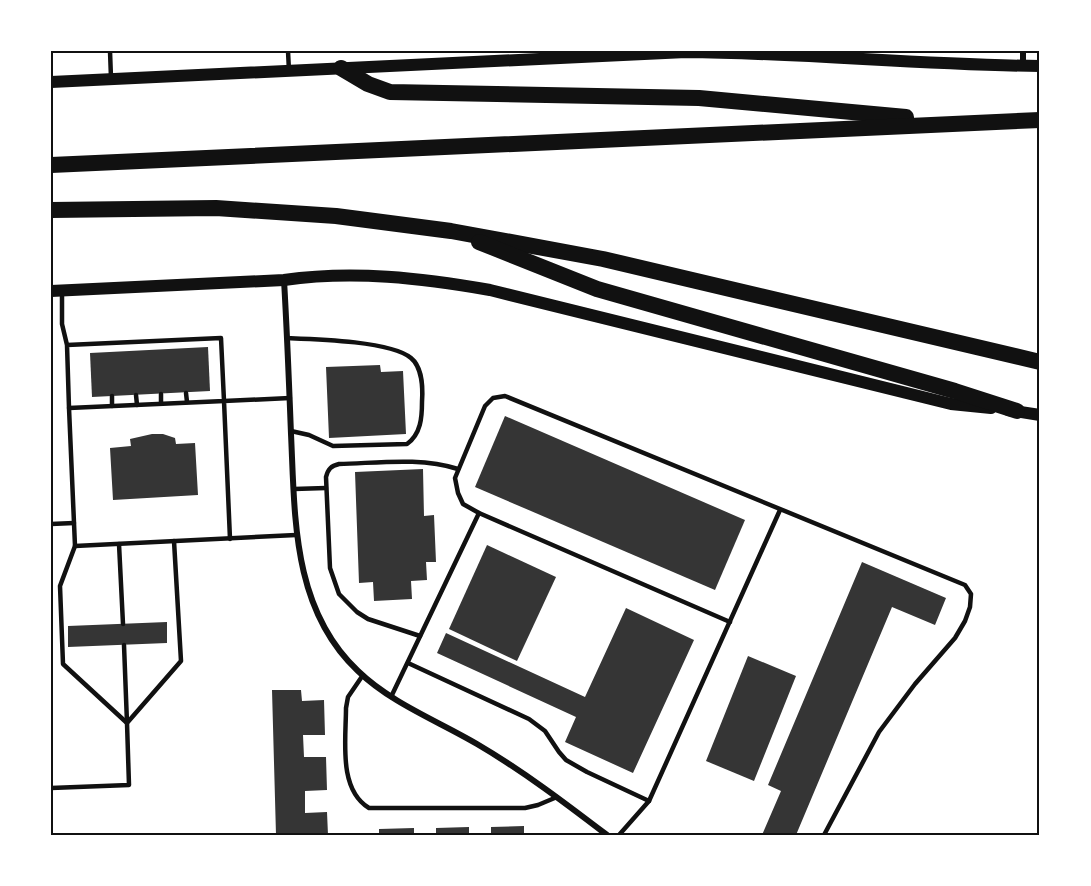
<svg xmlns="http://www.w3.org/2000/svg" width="1091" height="886" font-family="Helvetica,sans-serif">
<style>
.building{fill:#353535}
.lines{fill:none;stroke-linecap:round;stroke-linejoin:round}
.service{stroke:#111;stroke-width:4.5}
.minor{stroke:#111;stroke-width:6}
.secondary{stroke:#111;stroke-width:12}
.motorway{stroke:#111;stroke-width:16}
.neatline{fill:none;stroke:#111;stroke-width:2}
</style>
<rect width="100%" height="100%" fill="#fff"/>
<g class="building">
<path d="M 208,347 L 210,391 L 92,397 L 90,353 Z"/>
<path d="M 380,365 L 381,372 L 403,371 L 406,434 L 329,438 L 326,367 Z"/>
<path d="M 505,416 L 745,520 L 715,590 L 475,487 Z"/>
<path d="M 152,434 L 163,434 L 175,438 L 176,444 L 195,443 L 198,495 L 113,500 L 110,448 L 131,446 L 130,439 Z"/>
<path d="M 423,469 L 424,516 L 434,515 L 436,562 L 426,562 L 427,580 L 411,581 L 412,599 L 374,601 L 373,582 L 359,583 L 355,472 Z"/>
<path d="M 487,545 L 556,577 L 517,661 L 449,629 Z"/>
<path d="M 862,562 L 946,598 L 935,625 L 892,607 L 796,835 L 762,835 L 781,791 L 768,785 Z"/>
<path d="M 626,608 L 694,640 L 633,773 L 565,742 L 576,717 L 437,653 L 446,633 L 585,697 Z"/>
<path d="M 167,622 L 167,643 L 68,647 L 68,626 Z"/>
<path d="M 748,656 L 796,676 L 754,781 L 706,761 Z"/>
<path d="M 272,690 L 301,690 L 302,701 L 324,700 L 325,735 L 303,735 L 304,757 L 326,757 L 327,790 L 305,791 L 305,813 L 327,812 L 328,835 L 276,835 Z"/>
<path d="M 524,826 L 524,835 L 491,835 L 491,827 Z"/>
<path d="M 469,827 L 469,835 L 436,835 L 436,828 Z"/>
<path d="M 414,828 L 414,835 L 379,835 L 379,829 Z"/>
</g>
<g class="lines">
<g class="service">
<path d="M 110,51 L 111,78"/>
<path d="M 288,51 L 289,71"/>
<path d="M 62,293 L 62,324 L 67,345 L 221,338 L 224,401 L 69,408 L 67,345"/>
<path d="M 287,338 C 314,339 391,341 411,358 C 422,367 423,388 422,402 C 422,417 421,434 407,444 L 333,446 L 309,435 L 291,431"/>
<path d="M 186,393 L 187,402"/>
<path d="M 161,394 L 161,403"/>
<path d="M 136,395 L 137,405"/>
<path d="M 112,396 L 112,406"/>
<path d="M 69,408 L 75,546 L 296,535"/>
<path d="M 294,489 L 326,488"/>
<path d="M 51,524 L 74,523"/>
<path d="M 230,539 L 224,401 L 290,398"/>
<path d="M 119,544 L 123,624"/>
<path d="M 75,546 L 60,586 L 63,664 L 127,723"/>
<path d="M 730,622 L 479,513 L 463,504 L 458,493 L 455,478 L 485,406 L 493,398 L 505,396 L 965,585 L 971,594 L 970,607 L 965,621 L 955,638 L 915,684 L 879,732 L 824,835"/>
<path d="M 420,636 L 368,619 L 357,612 L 339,594 L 330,568 L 326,477 C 328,469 331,466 339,464 C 379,463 420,457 458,469"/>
<path d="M 124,645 L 127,723"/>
<path d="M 408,663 L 529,719 L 545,731 L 559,752 L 566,760 L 587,772 L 649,801"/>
<path d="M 363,675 L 348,697 L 346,708 C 346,740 338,789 369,808 L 525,808 L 538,805 L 557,797"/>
<path d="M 391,697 L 479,513"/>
<path d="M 51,788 L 129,785 L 127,723 L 181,661 L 174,541"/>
<path d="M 619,835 L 649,801 L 780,510"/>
</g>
<g class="minor">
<path d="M 1023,51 L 1023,66"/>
<path d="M 284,280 C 287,331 289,382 291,434 C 295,517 292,609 358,671 C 391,703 438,721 477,744 C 523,771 565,803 607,835"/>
</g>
<g class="secondary">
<path d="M 51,82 L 686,52 C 804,53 922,65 1040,66"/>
<path d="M 51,291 L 284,280 C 353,270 422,278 490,290 L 951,404 L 991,408"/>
<path d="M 1008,410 L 1040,415"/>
</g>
<g class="motorway">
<path d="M 341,68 L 368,84 L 390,92 L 699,98 L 906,117"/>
<path d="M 51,165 L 1040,120"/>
<path d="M 51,210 L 216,208 L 336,216 L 451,231 L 603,259 L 1040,362"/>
<path d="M 479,242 L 597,289 L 955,391 L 1017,411"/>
</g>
</g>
<rect width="1091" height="886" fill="none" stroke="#ffffff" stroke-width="105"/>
<rect x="52" y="52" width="986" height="782" class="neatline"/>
</svg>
